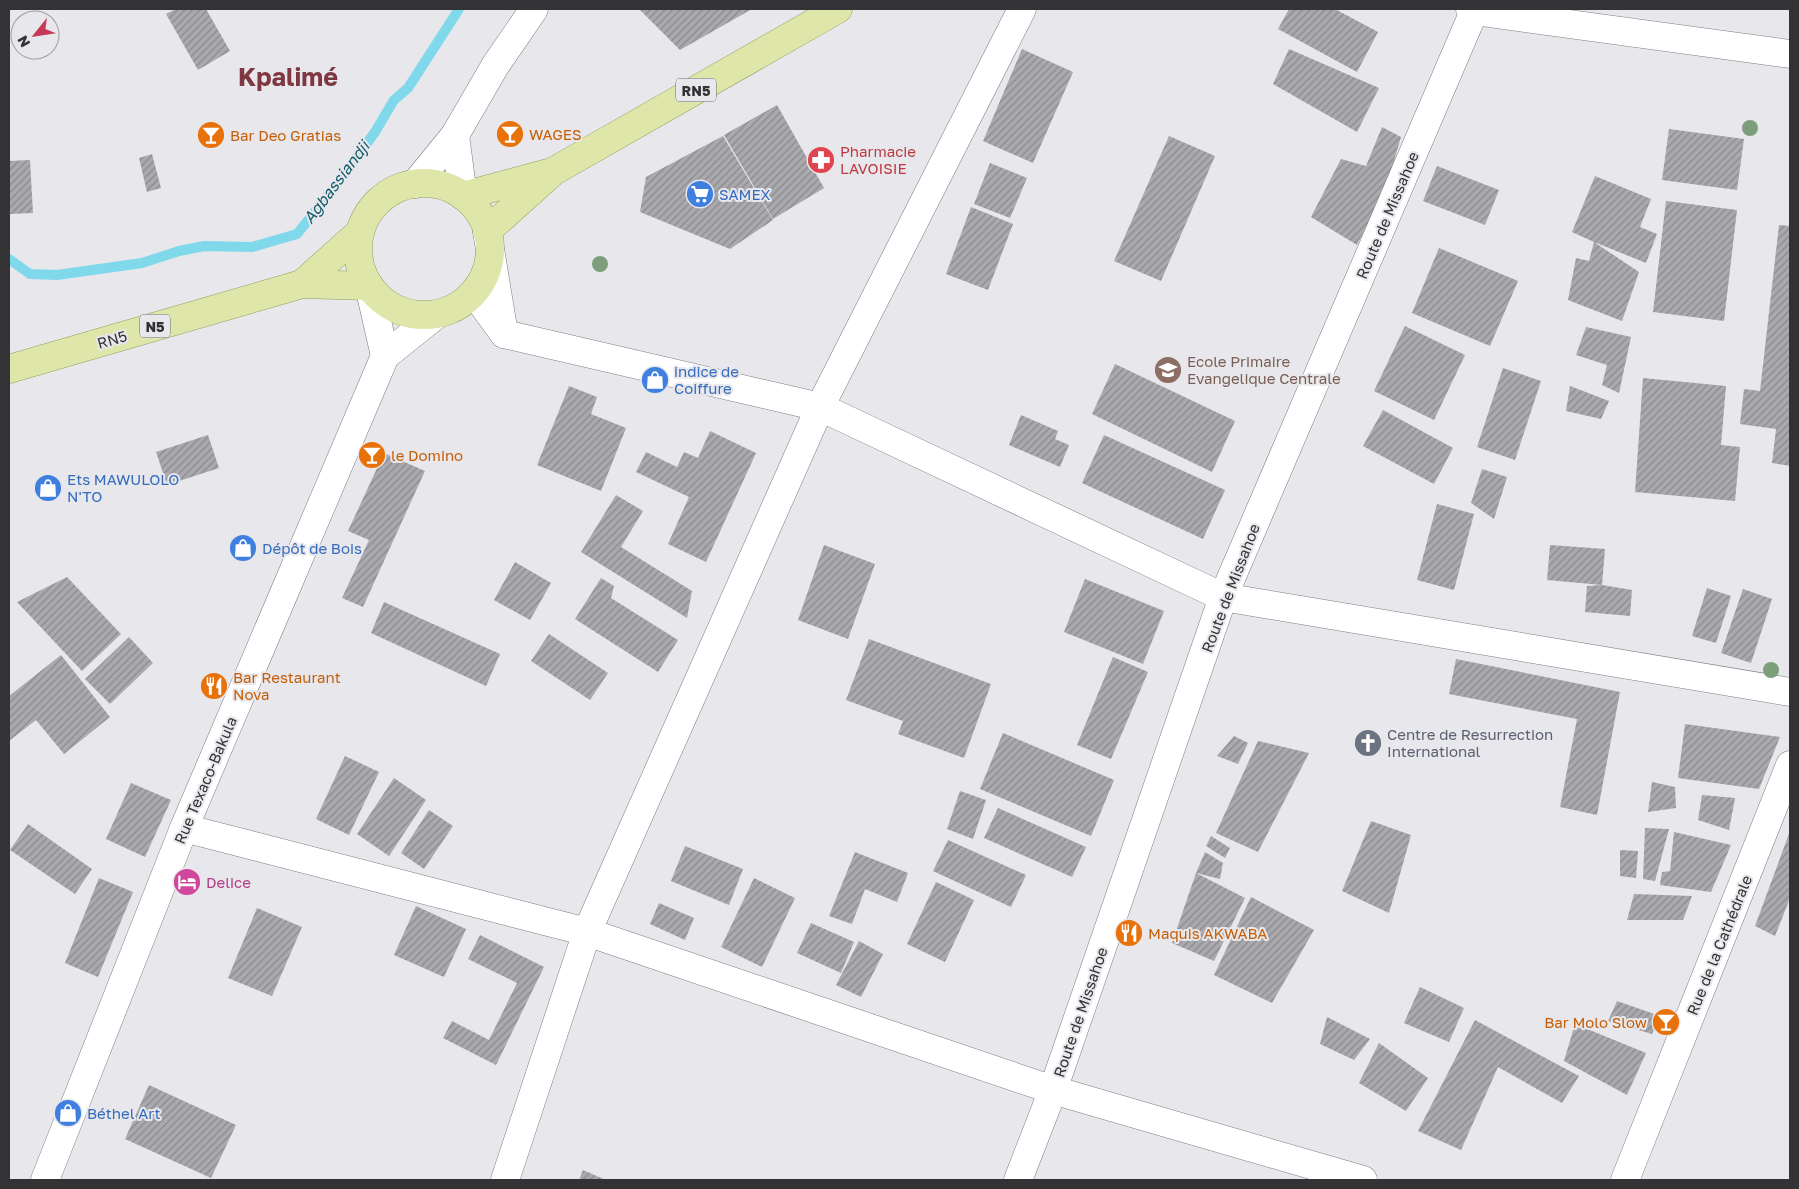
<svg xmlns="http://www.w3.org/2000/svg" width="1799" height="1189" font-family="'Golos Text',sans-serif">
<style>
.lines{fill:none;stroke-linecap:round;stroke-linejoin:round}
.stream{stroke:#80d8eb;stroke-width:10}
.building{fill:url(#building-hatch)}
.minor-casing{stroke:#7d7e82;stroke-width:29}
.secondary-casing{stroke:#7d7e82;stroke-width:29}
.primary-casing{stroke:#949d5d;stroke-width:29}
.minor{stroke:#fff;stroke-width:28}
.secondary{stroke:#fff;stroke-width:28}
.primary{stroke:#dfe6aa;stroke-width:28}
.tree{fill:#7d9e7a}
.labels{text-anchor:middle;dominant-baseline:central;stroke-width:4;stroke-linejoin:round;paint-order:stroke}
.shield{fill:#e7e7ec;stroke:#69696c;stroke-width:1}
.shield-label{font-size:14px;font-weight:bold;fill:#333335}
.food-label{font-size:15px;fill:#c56008;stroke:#e7e7ec;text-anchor:start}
.health-label{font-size:15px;fill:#be3a42;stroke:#e7e7ec;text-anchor:start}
.shop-label{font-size:15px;fill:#366cbe;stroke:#e7e7ec;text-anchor:start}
.street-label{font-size:15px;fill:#333335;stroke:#e7e7ec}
.education-label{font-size:15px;fill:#785e54;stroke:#e7e7ec;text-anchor:start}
.worship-label{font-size:15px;fill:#5b616d;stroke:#e7e7ec;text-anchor:start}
.hotel-label{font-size:15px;fill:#b23c85;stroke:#e7e7ec;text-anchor:start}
.water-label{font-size:16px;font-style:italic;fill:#105b69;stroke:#e7e7ec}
.town-label{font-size:25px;font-weight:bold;fill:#7f3741;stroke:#e7e7ec}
</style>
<defs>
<pattern id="building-hatch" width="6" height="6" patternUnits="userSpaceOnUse" patternTransform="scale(1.25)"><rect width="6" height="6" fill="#a9a9ae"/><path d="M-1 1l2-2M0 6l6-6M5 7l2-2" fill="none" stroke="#8a8a8e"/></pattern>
</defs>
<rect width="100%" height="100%" fill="#e7e7ec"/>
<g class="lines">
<path class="stream" d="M 9,259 L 30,274 L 57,275 L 142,263 L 179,251 L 204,246 L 252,247 L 297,234 L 341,179 L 375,132 L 394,100 L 408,88 L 459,9"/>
</g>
<g class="building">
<path d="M 176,9 L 206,9 L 230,51 L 198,70 L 166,14 Z"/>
<path d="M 639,9 L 752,9 L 680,50 Z"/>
<path d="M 1289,9 L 1335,9 L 1378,32 L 1357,72 L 1278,29 Z"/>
<path d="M 1022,49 L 1073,72 L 1033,163 L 983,141 Z"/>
<path d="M 1289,49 L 1379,88 L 1357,132 L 1273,84 Z"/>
<path d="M 777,105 L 824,188 L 773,219 L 724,135 Z"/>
<path d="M 1382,127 L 1401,137 L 1386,188 L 1357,245 L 1311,217 L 1341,159 L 1366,166 Z"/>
<path d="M 1669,129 L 1744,139 L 1737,190 L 1662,180 Z"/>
<path d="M 723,136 L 773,220 L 730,249 L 640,212 L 646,177 Z"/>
<path d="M 1169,136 L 1215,156 L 1161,281 L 1114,261 Z"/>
<path d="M 152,154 L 161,188 L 147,192 L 139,158 Z"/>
<path d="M 30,160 L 33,213 L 9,214 L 9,161 Z"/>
<path d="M 990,163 L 1027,178 L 1010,218 L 974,204 Z"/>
<path d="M 1437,166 L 1499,190 L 1485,225 L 1423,201 Z"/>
<path d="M 1595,176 L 1651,199 L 1640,227 L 1657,234 L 1646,263 L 1594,242 L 1639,272 L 1622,321 L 1568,300 L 1576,258 L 1589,261 L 1594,242 L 1572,232 Z"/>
<path d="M 1666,201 L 1737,210 L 1724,321 L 1653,312 Z"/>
<path d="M 971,207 L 1013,224 L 988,290 L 946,274 Z"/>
<path d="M 1779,225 L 1790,226 L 1790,466 L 1772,463 L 1776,429 L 1740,424 L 1744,389 L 1760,391 Z"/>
<path d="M 1439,248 L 1518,281 L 1490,346 L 1412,313 Z"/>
<path d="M 1405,326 L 1465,355 L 1434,420 L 1374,391 Z"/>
<path d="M 1586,327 L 1631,337 L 1619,393 L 1602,385 L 1607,365 L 1576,355 Z"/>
<path d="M 1115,364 L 1235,421 L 1212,472 L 1092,414 Z"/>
<path d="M 1503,368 L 1541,381 L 1515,460 L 1477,447 Z"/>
<path d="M 1643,378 L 1726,386 L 1721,445 L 1740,447 L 1735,501 L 1635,492 Z"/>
<path d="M 569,386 L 597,397 L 591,414 L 626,428 L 601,491 L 537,465 Z"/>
<path d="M 1570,386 L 1609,401 L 1601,419 L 1566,411 Z"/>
<path d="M 1383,410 L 1453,448 L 1434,484 L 1363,446 Z"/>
<path d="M 1021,415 L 1058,431 L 1055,439 L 1069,445 L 1060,467 L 1009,445 Z"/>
<path d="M 710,431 L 756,453 L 706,562 L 668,544 L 689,497 L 636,472 L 646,452 L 677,467 L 684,452 L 698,458 Z"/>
<path d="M 208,435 L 219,468 L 167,485 L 156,452 Z"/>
<path d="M 1104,435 L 1225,490 L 1203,539 L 1082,483 Z"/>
<path d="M 384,453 L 425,471 L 363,607 L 342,598 L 369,540 L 348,531 Z"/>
<path d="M 1482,469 L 1507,477 L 1494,519 L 1471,503 Z"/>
<path d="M 616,495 L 643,511 L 621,547 L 692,591 L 687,618 L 581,552 Z"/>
<path d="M 1437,504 L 1474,514 L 1454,590 L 1417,580 Z"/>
<path d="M 824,545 L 875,564 L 848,639 L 798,620 Z"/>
<path d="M 1550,545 L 1605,549 L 1602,585 L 1632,590 L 1630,616 L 1585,612 L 1587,586 L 1602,585 L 1547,580 Z"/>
<path d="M 515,562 L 551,583 L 530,620 L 494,600 Z"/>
<path d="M 67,577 L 121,634 L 82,671 L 17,602 Z"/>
<path d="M 601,578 L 614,586 L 611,598 L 678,640 L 658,672 L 575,619 Z"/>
<path d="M 1085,579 L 1164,611 L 1143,664 L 1064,632 Z"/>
<path d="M 1707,588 L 1731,596 L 1716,643 L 1692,636 Z"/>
<path d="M 1743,589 L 1772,599 L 1751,663 L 1721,653 Z"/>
<path d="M 384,602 L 500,654 L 486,686 L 371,633 Z"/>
<path d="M 549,634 L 608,673 L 590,700 L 531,661 Z"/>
<path d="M 129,637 L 153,663 L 110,704 L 85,679 Z"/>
<path d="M 869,639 L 991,684 L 964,758 L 898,734 L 903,721 L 846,700 Z"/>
<path d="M 61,655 L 110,717 L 64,754 L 36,720 L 9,741 L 9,696 Z"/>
<path d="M 1113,657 L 1148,672 L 1111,759 L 1077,745 Z"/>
<path d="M 1456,659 L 1620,692 L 1597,815 L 1560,807 L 1577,719 L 1449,694 Z"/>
<path d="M 1685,724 L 1780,737 L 1759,789 L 1678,778 Z"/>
<path d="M 1003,733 L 1114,780 L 1091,836 L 980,789 Z"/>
<path d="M 1234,736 L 1248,743 L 1238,764 L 1217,756 Z"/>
<path d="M 1258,741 L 1309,753 L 1258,852 L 1216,833 Z"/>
<path d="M 345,756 L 379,772 L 349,835 L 316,819 Z"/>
<path d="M 394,778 L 426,800 L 389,856 L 357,834 Z"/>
<path d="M 1652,782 L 1675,787 L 1676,808 L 1648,812 Z"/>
<path d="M 131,783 L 171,800 L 145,857 L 106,839 Z"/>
<path d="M 960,791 L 986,800 L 973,839 L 947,829 Z"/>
<path d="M 1702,795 L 1735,798 L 1729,830 L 1698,820 Z"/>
<path d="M 998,808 L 1086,847 L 1072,877 L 984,838 Z"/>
<path d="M 429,810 L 453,826 L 424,869 L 401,853 Z"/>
<path d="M 1371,821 L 1411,835 L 1389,913 L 1342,891 Z"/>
<path d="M 28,824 L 92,869 L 75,894 L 10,850 Z"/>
<path d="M 1645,828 L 1669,829 L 1655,881 L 1643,879 Z"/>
<path d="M 1790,831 L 1790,898 L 1775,936 L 1755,926 Z"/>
<path d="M 1674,832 L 1731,845 L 1711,892 L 1660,885 L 1662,872 L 1670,871 Z"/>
<path d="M 1211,836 L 1230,848 L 1225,858 L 1206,846 Z"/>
<path d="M 948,840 L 1026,875 L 1011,907 L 933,871 Z"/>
<path d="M 685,846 L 743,869 L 729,905 L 671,881 Z"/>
<path d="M 1620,850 L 1638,851 L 1636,878 L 1620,876 Z"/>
<path d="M 855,852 L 908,873 L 897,902 L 865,889 L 852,924 L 829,916 Z"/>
<path d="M 1205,852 L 1223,863 L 1220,879 L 1196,873 Z"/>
<path d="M 1196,873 L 1245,898 L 1214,961 L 1172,943 Z"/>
<path d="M 99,878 L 133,892 L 98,977 L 65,963 Z"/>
<path d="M 754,878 L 795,898 L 762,967 L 721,947 Z"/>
<path d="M 936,882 L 974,900 L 945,962 L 907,944 Z"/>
<path d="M 1634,894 L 1692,896 L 1683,920 L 1627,920 Z"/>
<path d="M 1251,897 L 1314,930 L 1272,1003 L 1214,975 Z"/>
<path d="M 659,903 L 694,918 L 685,940 L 650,924 Z"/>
<path d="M 416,906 L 466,929 L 444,977 L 394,955 Z"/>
<path d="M 257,908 L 302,927 L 272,996 L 228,978 Z"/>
<path d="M 811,923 L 854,942 L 841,973 L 797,953 Z"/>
<path d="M 480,935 L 544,967 L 496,1065 L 443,1038 L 452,1021 L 489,1040 L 517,983 L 468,959 Z"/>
<path d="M 859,941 L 883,954 L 861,997 L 836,985 Z"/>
<path d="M 1420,987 L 1464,1008 L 1449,1042 L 1404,1023 Z"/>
<path d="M 1617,1001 L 1660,1016 L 1652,1034 L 1608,1021 Z"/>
<path d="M 1327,1017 L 1370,1039 L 1354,1060 L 1320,1044 Z"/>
<path d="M 1475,1020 L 1579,1076 L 1562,1103 L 1498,1067 L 1461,1150 L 1418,1131 Z"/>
<path d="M 1575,1024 L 1646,1053 L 1627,1095 L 1564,1061 Z"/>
<path d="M 1379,1043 L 1428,1078 L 1406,1111 L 1359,1083 Z"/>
<path d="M 149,1085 L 236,1125 L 211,1178 L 125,1139 Z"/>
<path d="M 583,1170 L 606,1180 L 579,1180 Z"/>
</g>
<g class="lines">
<defs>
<g id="minor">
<path d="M 1470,9 L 1474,11 L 1790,54"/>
<path d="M 455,135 L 495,66 L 534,9"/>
<path d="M 415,184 L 455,135 L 463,196"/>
<path d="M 369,286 L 385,356"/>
<path d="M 474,293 L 504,334 L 487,231"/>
<path d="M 504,334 L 820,407 L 1223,597 L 1790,692"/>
<path d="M 184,828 L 587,932 L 1053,1090 L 1363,1180"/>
<path d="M 45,1180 L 184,828 L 385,356 L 436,315"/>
<path d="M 505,1180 L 587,932 L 820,407 L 1022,9"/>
<path d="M 1625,1180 L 1790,765"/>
</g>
<path id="secondary" d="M 1018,1180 L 1053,1090 L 1223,597 L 1475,9"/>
<g id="primary">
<circle cx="424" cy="249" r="66"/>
<path d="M 463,196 L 548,173"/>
<path d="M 487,231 L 554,171 L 838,9"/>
<path d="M 302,284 L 360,232"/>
<path d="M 9,369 L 302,284 L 369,286"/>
</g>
</defs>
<use href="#minor" class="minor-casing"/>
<use href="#secondary" class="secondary-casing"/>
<use href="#primary" class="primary-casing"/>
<use href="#minor" class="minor"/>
<use href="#secondary" class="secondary"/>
<use href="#primary" class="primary"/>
</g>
<g class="tree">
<circle cx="1750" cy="128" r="8"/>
<circle cx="600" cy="264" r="8"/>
<circle cx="1771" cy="670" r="8"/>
</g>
<defs>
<symbol id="bar-disc" viewBox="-11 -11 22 22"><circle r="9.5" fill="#e8710a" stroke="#e7e7ec"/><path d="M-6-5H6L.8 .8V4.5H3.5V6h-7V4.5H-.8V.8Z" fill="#fff"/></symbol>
<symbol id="pharmacy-disc" viewBox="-11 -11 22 22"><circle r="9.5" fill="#e0444e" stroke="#e7e7ec"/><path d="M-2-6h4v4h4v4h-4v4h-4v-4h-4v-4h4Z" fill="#fff"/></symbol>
<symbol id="supermarket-disc" viewBox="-11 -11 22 22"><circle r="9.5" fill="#3f7fe0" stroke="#e7e7ec"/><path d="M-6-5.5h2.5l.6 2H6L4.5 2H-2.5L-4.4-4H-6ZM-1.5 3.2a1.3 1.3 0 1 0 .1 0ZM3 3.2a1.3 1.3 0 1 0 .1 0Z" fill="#fff"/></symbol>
<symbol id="school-disc" viewBox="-11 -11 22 22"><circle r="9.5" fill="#8d6e63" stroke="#e7e7ec"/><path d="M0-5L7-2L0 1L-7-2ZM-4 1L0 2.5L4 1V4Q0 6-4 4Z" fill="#fff"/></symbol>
<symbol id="shop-disc" viewBox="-11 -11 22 22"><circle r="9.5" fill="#3f7fe0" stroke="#e7e7ec"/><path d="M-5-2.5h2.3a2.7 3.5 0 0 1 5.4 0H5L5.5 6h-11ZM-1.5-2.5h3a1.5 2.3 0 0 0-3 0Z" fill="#fff"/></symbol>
<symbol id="restaurant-disc" viewBox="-11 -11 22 22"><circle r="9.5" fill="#e8710a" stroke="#e7e7ec"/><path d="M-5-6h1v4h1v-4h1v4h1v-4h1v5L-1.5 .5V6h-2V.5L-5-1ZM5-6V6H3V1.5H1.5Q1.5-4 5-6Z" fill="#fff"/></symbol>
<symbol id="church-disc" viewBox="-11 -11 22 22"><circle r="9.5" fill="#6b7280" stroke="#e7e7ec"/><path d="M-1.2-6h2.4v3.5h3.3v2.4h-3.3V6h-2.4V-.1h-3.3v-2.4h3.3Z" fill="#fff"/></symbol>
<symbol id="hotel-disc" viewBox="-11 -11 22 22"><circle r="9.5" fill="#d1479c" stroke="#e7e7ec"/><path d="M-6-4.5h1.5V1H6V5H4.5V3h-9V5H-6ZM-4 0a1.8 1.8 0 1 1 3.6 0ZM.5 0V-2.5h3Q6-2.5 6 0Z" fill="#fff"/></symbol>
</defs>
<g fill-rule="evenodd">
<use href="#bar-disc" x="494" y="118" width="32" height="32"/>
<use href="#bar-disc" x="195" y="119" width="32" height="32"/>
<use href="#pharmacy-disc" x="805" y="144" width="32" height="32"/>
<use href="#supermarket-disc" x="684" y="178" width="32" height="32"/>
<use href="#school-disc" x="1152" y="354" width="32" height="32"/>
<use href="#shop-disc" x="639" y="364" width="32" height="32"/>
<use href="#bar-disc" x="356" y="439" width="32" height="32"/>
<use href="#shop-disc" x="32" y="472" width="32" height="32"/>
<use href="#shop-disc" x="227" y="532" width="32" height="32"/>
<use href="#restaurant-disc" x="198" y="670" width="32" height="32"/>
<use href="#church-disc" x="1352" y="727" width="32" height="32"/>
<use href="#hotel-disc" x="171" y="866" width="32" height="32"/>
<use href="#restaurant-disc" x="1113" y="917" width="32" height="32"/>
<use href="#bar-disc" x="1650" y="1006" width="32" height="32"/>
<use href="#shop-disc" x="52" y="1097" width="32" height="32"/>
</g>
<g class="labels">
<g class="shield">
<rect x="676" y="78.5" width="40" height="23" rx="4"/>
<rect x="140" y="314.5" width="30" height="23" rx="4"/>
</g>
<g class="shield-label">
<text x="696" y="90">RN5</text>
<text x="155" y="326">N5</text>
</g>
<g class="food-label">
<text x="529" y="134">WAGES</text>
<text x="230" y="135">Bar Deo Gratias</text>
<text x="391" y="455">le Domino</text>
<text x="233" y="677">Bar Restaurant<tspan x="233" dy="17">Nova</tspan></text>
<text x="1148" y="933">Maquis AKWABA</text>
<text x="1647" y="1022" text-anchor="end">Bar Molo Slow</text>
</g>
<g class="health-label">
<text x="840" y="151">Pharmacie<tspan x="840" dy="17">LAVOISIE</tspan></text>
</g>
<g class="shop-label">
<text x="719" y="194">SAMEX</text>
<text x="674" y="371">indice de<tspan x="674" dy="17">Coiffure</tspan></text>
<text x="67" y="479">Ets MAWULOLO<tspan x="67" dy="17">N'TO</tspan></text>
<text x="262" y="548">Dépôt de Bois</text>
<text x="87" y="1113">Béthel Art</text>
</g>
<g class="street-label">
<text transform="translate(1387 215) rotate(-67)">Route de Missahoe</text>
<text transform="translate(112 339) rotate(-16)">RN5</text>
<text transform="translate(1230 588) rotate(-69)">Route de Missahoe</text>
<text transform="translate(205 780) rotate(-67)">Rue Texaco-Bakula</text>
<text transform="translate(1719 945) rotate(-68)">Rue de la Cathédrale</text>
<text transform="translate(1080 1012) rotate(-71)">Route de Missahoe</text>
</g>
<g class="education-label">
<text x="1187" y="361">Ecole Primaire<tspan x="1187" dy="17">Evangelique Centrale</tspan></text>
</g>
<g class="worship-label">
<text x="1387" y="734">Centre de Resurrection<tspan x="1387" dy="17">International</tspan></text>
</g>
<g class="hotel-label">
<text x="206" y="882">Delice</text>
</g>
<g class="water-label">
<text transform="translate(336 182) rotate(-53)">Agbassiandji</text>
</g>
<g class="town-label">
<text x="288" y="76">Kpalimé</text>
</g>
</g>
<rect width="1799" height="1189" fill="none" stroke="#333335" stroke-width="20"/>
<g transform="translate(35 35) rotate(240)"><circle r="24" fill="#e7e7ec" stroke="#9f9fa3"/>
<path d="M0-4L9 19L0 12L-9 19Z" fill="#c83957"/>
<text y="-8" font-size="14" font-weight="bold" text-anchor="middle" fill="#333335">N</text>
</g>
</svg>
